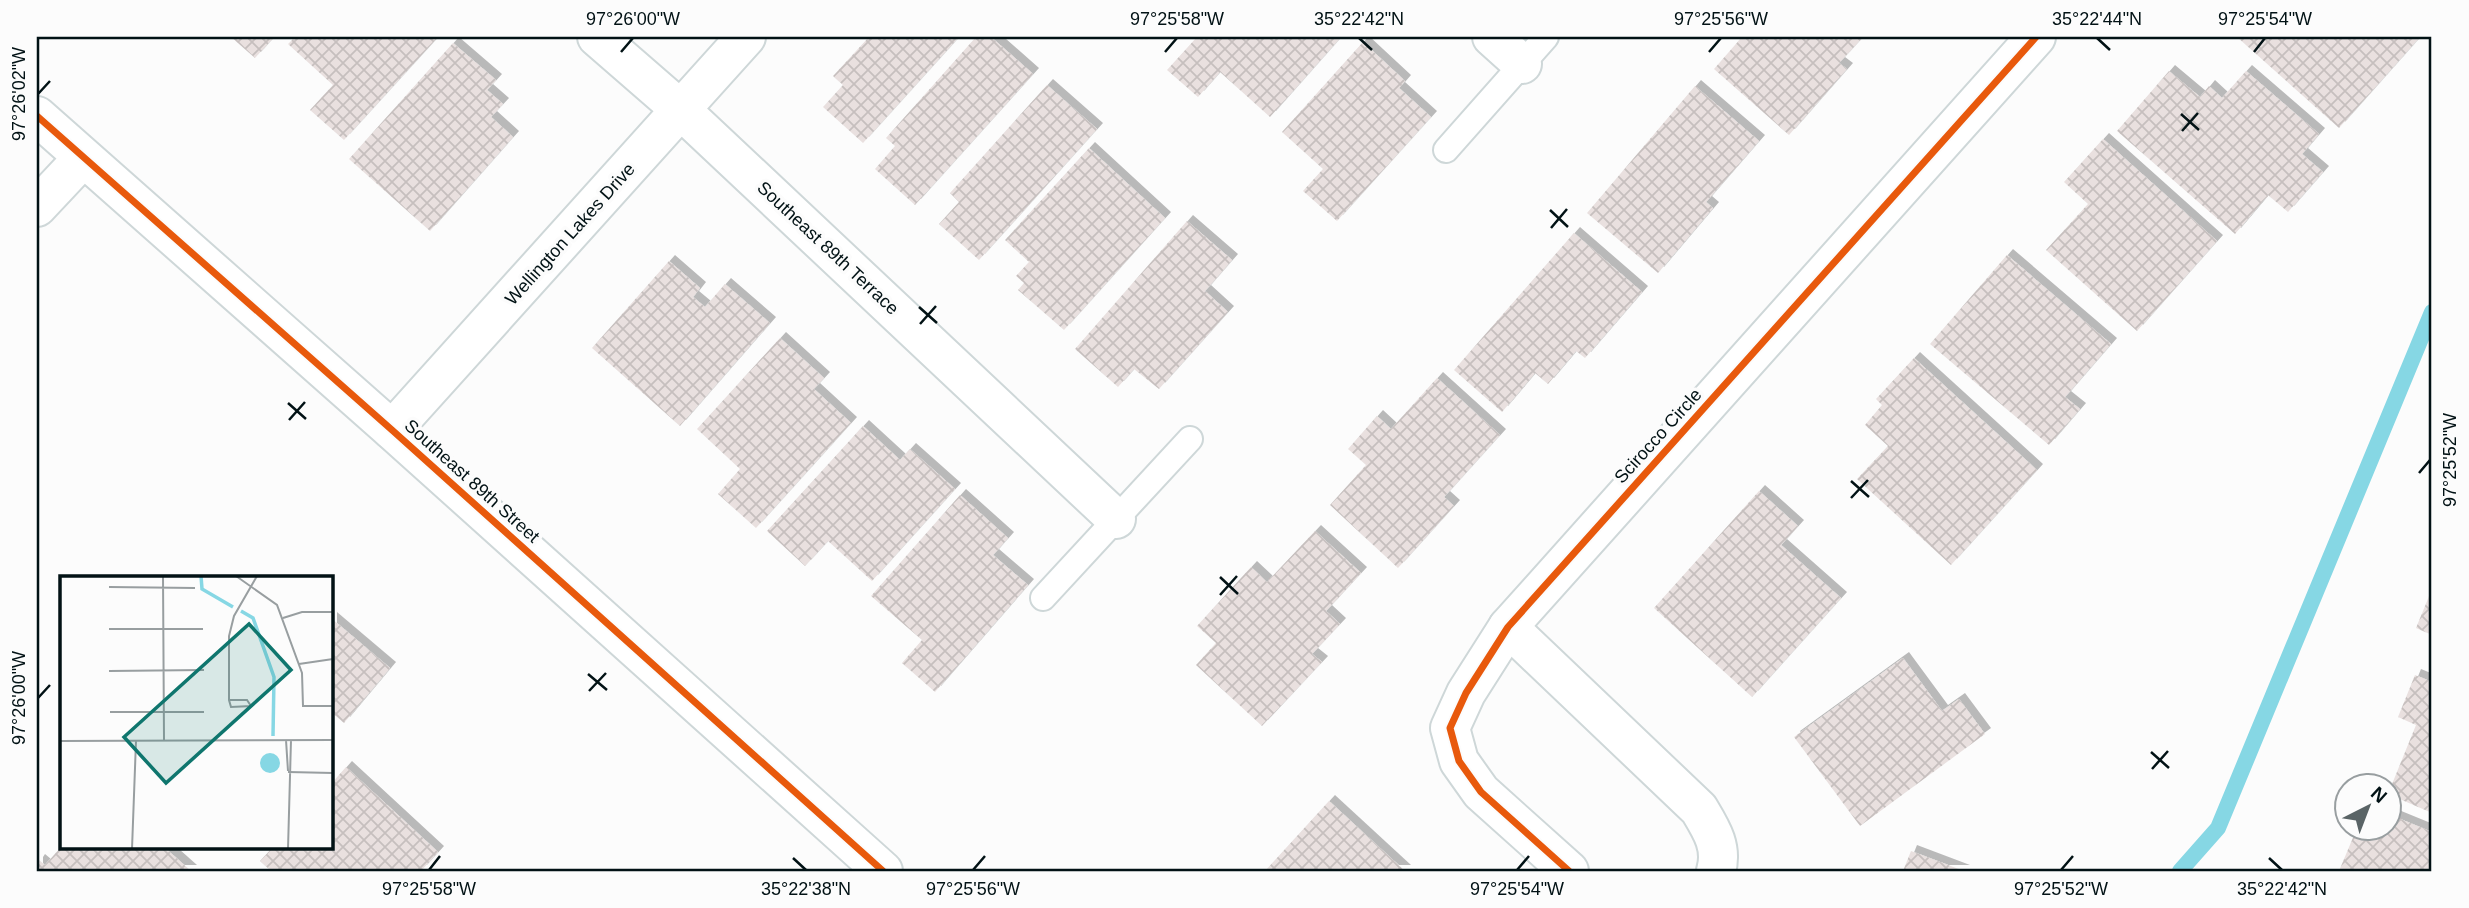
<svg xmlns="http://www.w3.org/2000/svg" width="2469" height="908" font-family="Arial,sans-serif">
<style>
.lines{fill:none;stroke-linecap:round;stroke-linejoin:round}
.stream{stroke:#86d7e4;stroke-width:16}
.building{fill:url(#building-cross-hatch);filter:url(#shadow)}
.service-casing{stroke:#ced7d8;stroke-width:28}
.minor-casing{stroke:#ced7d8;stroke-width:42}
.tertiary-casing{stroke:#ced7d8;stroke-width:42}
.service{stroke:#fff;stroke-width:24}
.minor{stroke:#fff;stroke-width:38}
.tertiary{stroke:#fff;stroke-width:38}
.cycleway-casing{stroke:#fcfcfc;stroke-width:11}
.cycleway{stroke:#e8590c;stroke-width:7}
.ticks{fill:none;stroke:#021215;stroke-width:2.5}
.labels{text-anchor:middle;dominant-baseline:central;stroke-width:7;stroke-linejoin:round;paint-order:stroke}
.street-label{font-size:18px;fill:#021215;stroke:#fcfcfc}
.inset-river{fill:none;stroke:#86d7e4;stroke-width:3.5}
.inset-road{fill:none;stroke:#989ea0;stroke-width:2}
.view{fill:#0f766e;fill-opacity:0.15;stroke:#0f766e;stroke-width:3.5}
.inset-edge{fill:none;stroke:#021215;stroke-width:3.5}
.neatline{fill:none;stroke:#021215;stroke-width:2.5}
.ticks-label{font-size:18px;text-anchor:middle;fill:#021215}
</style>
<defs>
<pattern id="building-cross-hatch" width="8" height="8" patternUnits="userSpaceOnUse" patternTransform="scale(1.75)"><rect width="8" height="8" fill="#e9e0df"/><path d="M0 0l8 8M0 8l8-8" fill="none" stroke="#c6bfbe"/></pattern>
<filter id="shadow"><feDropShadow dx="6" dy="-6" stdDeviation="0" flood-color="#0004"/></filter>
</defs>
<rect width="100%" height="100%" fill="#fcfcfc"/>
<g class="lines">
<path class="stream" d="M 2180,871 L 2218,828 L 2432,312"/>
</g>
<g class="building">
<path d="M 231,37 L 274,37 L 255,58 Z"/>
<path d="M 295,37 L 438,37 L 344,140 L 310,110 L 333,85 L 288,44 Z"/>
<path d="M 869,37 L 959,37 L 863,143 L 823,107 L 843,85 L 833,76 Z"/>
<path d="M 976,37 L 991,37 L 1033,74 L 915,205 L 875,169 L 895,146 L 886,138 Z"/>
<path d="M 1197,37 L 1341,37 L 1270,117 L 1220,72 L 1198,97 L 1167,70 Z"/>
<path d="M 1742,37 L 1863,37 L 1839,63 L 1847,69 L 1789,135 L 1714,69 Z"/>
<path d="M 2237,37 L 2420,37 L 2339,128 Z"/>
<path d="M 1363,42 L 1405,81 L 1399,88 L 1431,117 L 1337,221 L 1303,191 L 1323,169 L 1282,132 Z"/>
<path d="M 453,43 L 496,80 L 487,90 L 503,104 L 491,117 L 513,137 L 430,231 L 349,159 Z"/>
<path d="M 2169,71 L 2200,97 L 2209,86 L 2222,98 L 2246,71 L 2319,134 L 2302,154 L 2323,172 L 2288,212 L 2268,195 L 2235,234 L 2117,131 Z"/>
<path d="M 1047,85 L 1097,129 L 979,260 L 939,224 L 959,202 L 950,193 Z"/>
<path d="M 1695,86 L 1759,141 L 1706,202 L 1713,208 L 1658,273 L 1587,213 Z"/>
<path d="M 2103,139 L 2217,241 L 2137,331 L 2046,250 L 2088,204 L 2064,182 Z"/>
<path d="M 1089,148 L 1165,218 L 1064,330 L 1018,290 L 1024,283 L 1016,276 L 1029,262 L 1005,240 Z"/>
<path d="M 1187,221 L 1232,260 L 1205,291 L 1228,312 L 1159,389 L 1134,369 L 1118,387 L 1075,349 Z"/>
<path d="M 1574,233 L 1642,292 L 1585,358 L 1576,351 L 1548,384 L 1535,373 L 1502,412 L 1454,370 Z"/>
<path d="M 2007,255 L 2111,344 L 2065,397 L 2080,409 L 2049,445 L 1930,344 Z"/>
<path d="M 669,261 L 700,288 L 693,297 L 705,307 L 725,284 L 770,323 L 680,426 L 592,348 Z"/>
<path d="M 780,338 L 824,378 L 814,389 L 851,423 L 756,528 L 718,494 L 740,469 L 697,429 Z"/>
<path d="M 1914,358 L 2037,470 L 1951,565 L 1857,479 L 1888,446 L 1865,425 L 1882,405 L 1876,399 Z"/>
<path d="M 1437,378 L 1500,435 L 1444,497 L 1454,506 L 1398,568 L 1330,505 L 1366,465 L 1348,449 L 1377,416 L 1391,429 Z"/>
<path d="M 863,426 L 900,460 L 910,449 L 955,489 L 872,581 L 828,541 L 805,566 L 767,531 Z"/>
<path d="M 1759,491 L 1798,526 L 1781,545 L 1841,598 L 1752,697 L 1654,608 Z"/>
<path d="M 960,495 L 1008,538 L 993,555 L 1028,585 L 935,692 L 902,663 L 922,640 L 871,596 Z"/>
<path d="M 1315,531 L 1361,573 L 1326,611 L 1340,624 L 1312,654 L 1322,662 L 1262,726 L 1196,665 L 1216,643 L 1197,626 L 1251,567 L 1267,582 Z"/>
<path d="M 2432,589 L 2432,635 L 2416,628 Z"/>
<path d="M 331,618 L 390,668 L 344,723 L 331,712 Z"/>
<path d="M 1903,658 L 1942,711 L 1959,699 L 1985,734 L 1860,826 L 1794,737 Z"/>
<path d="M 2415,675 L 2432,682 L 2432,813 L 2388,794 L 2416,725 L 2398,717 Z"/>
<path d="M 346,767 L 438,852 L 421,871 L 271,871 L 260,861 L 273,847 L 331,847 L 331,784 Z"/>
<path d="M 1329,801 L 1405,871 L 1265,871 Z"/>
<path d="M 2388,814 L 2432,832 L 2432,871 L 2339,871 L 2357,828 L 2388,828 Z"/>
<path d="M 61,847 L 164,847 L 191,871 L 37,871 L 37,863 L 39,860 L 45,865 Z"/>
<path d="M 1911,851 L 1964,871 L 1903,871 Z"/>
</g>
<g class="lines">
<defs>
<g id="service">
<path d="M 1446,150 L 1546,37"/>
<path d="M 1043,598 L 1190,439"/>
</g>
<g id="minor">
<path d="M 597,37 L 681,110 L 1116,519"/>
<path d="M 1492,37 L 1522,64"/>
<path d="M 37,207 L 83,158"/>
<path d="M 392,430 L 746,37"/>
<path d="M 1508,627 L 1699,809 C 1711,829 1723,847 1716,871"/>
<path d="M 1569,871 L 1481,792 L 1459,761 L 1450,728 L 1466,693 L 1508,627 L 2036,37"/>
</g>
<path id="tertiary" d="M 37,116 L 392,430 L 883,871"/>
</defs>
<use href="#service" class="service-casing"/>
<use href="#minor" class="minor-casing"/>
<use href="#tertiary" class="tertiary-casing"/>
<use href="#service" class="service"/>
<use href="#minor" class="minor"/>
<use href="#tertiary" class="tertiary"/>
<defs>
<g id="cycleway">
<path d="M 37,116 L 392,430 L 883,871"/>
<path d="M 1569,871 L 1481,792 L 1459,761 L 1450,728 L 1466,693 L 1508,627 L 2036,37"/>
</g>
</defs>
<use href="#cycleway" class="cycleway-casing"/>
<use href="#cycleway" class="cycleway"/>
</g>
<path class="ticks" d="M 1359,38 L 1372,50M 2097,38 L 2110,50M 621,52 L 633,38M 1165,52 L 1177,38M 1709,52 L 1721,38M 2254,52 L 2265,38M 38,94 L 50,81M 2181,114 L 2199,130M 2182,131 L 2198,113M 1550,210 L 1568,227M 1551,228 L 1567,209M 919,307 L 937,323M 920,324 L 936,306M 288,403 L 306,419M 289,420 L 305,402M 2419,473 L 2430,460M 1851,481 L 1869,497M 1851,498 L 1868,480M 1220,577 L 1238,594M 1220,595 L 1237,576M 588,674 L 607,690M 589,691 L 606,673M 38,698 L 50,685M 2151,752 L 2169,768M 2152,769 L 2168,751M 793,858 L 806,870M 2269,858 L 2282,870M 429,870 L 440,856M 973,870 L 985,856M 1517,870 L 1529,856M 2061,870 L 2073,856"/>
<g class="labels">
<g class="street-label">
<text transform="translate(570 234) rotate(-48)">Wellington Lakes Drive</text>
<text transform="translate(828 248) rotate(43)">Southeast 89th Terrace</text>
<text transform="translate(1658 436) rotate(-48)">Scirocco Circle</text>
<text transform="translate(472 481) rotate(42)">Southeast 89th Street</text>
</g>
</g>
<g transform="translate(60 576)">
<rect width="273" height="273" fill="#fcfcfc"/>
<path d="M200 187a10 10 0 1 1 20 0a10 10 0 1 1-20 0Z" fill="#86d7e4"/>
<path class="inset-river" d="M 141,0 L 142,13 L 173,31M 181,35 L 193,42 L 214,101 L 213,160"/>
<path class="inset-road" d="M 103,0 L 104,164M 176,0 L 217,29 L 242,97 L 243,130 L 273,130M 49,11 L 135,12M 223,42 L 242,36 L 273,36M 49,53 L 143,53M 239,88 L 273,83M 49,95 L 144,94M 169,124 L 187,124 L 191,130 L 171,131 L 169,124 L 169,60 L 174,40 L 197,0M 50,136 L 144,136M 226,164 L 228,195M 0,165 L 273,164M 0,170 L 0,252M 228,196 L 273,197M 72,273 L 76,165M 228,273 L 231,164"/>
<path class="view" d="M 189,48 L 231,94 L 106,207 L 64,161 Z"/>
<rect width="273" height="273" class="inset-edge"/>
</g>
<rect width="2469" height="908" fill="none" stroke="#fcfcfc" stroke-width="77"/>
<g transform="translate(2368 807) rotate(42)"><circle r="33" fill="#fcfcfc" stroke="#989ea0" stroke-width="2"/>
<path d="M0-5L12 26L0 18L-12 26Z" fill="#5a6466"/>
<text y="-10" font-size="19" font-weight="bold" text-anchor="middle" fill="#021215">N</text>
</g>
<rect x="38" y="38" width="2392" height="832" class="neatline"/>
<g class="ticks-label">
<text x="633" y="25">97°26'00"W</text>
<text x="1177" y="25">97°25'58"W</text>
<text x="1359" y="25">35°22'42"N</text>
<text x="1721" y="25">97°25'56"W</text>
<text x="2097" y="25">35°22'44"N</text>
<text x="2265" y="25">97°25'54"W</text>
<text transform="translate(19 94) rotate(-90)" y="6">97°26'02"W</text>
<text transform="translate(2450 460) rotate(-90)" y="6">97°25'52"W</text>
<text transform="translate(19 698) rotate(-90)" y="6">97°26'00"W</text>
<text x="429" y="895">97°25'58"W</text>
<text x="806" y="895">35°22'38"N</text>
<text x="973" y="895">97°25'56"W</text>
<text x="1517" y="895">97°25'54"W</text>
<text x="2061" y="895">97°25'52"W</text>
<text x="2282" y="895">35°22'42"N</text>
</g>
</svg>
